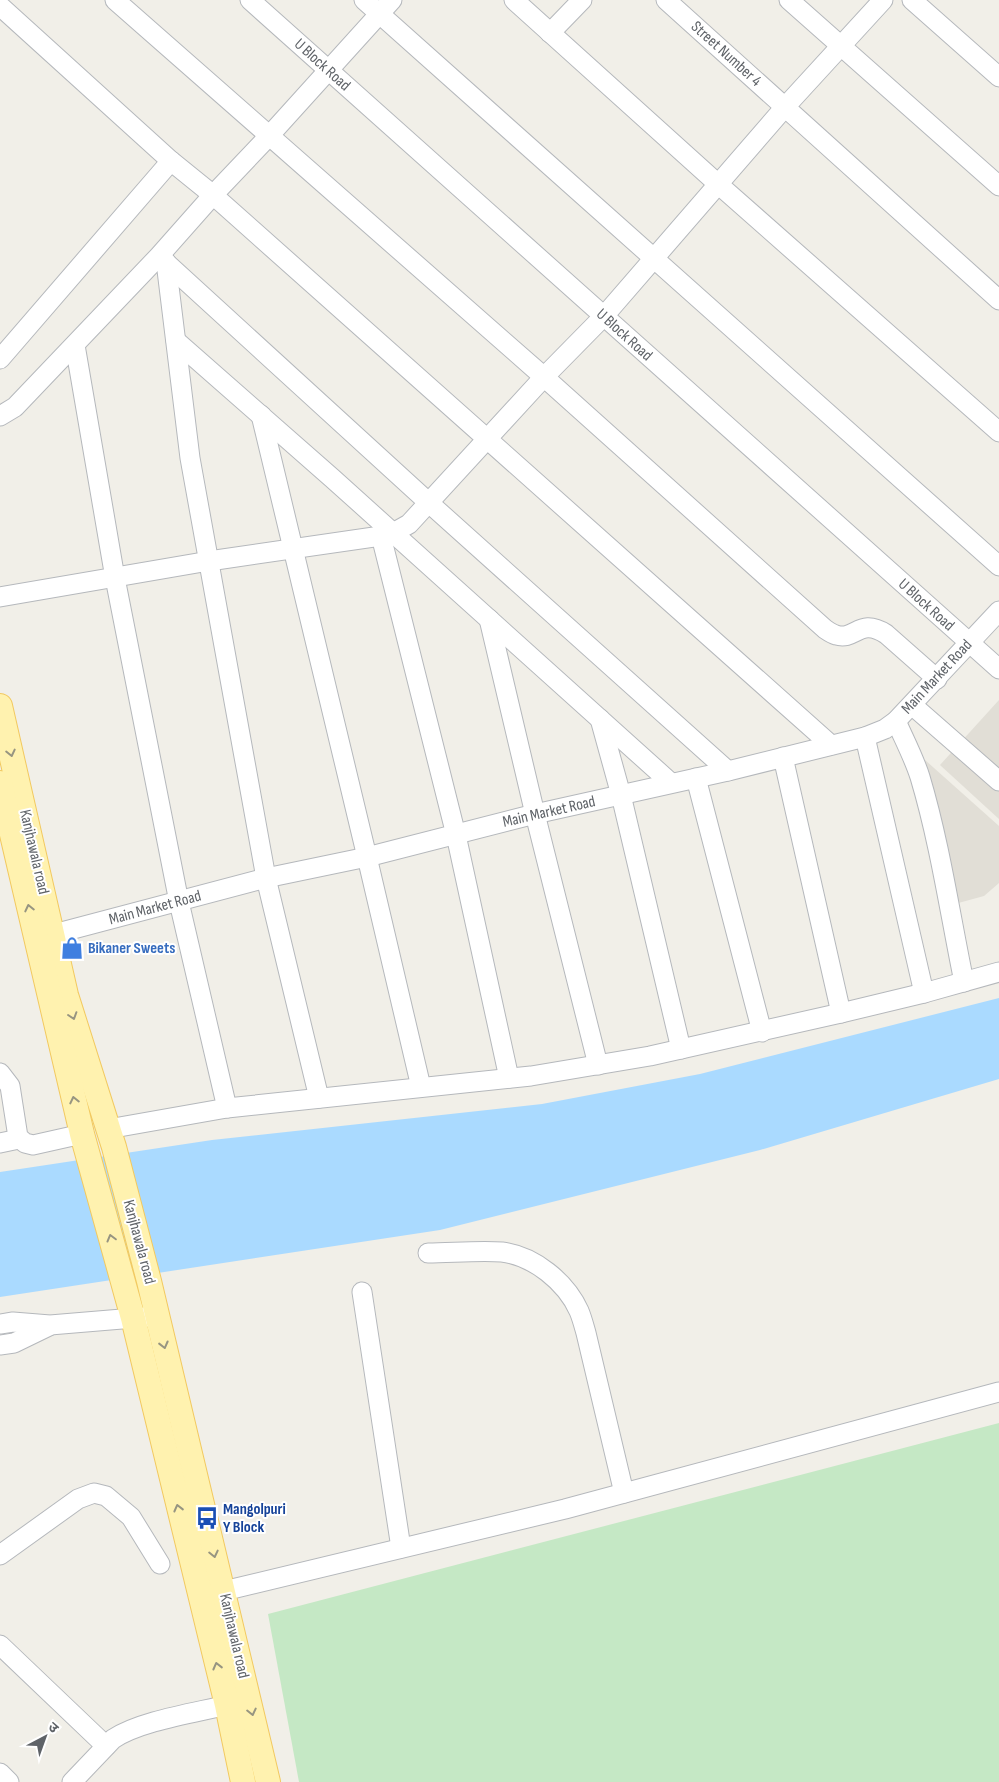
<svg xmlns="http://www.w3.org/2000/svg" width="999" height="1782" font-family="'Sofia Sans Condensed','Noto Sans Devanagari',sans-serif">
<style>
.education{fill:#e1ded6}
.green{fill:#c5e8c5}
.water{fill:#aadaff}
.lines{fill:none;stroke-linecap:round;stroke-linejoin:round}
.minor-casing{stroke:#b5b8bc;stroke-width:21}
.major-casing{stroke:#f2c960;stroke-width:26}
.minor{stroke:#fff;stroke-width:19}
.major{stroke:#fff2af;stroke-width:24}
.oneway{stroke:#979581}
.labels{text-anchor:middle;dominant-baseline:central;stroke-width:4;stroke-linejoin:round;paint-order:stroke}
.street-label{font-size:16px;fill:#5f6368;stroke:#fff}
.shop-label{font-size:16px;font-weight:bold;fill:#366cbe;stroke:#fff;text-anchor:start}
.transit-label{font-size:16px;font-weight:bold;fill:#164399;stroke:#fff;text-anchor:start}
</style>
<rect width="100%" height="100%" fill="#f1efe8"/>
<g class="education">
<path d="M 999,700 L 999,819 L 940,765 Z"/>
<path d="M 925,760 L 999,826 L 999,883 L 984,896 L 951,905 L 915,770 Z"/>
</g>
<path class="green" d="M 999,1423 L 999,1782 L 299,1782 L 268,1614 Z"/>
<path class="water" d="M 999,998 L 999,1079 L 760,1150 L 440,1230 L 0,1297 L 0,1172 L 212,1140 L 542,1104 L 700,1074 Z"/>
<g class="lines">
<defs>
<g id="minor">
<path d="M 115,0 L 544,377 L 825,629 C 828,631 832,634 836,635 C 856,641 859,617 886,634 L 937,679"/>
<path d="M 250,0 L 999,669"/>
<path d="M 364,0 L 999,566"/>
<path d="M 514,0 L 718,184 L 999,432"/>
<path d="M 666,0 L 999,300"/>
<path d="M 789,0 L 999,186"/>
<path d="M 912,0 L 999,77"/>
<path d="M 0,6 L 171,161 L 213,195 L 831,745"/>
<path d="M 550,33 L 582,0"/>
<path d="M 162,259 L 428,502 L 728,771"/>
<path d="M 166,262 L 190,458 L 266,878 L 319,1098"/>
<path d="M 176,341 L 332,478 L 671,783"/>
<path d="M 75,345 L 115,578 L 179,902 L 227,1108"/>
<path d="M 0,359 L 171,161"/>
<path d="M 261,415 L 367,857 L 421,1087"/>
<path d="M 0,416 L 15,407 L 159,256 L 213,195 L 269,136 L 392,0"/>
<path d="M 381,536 L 456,835 L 509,1078"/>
<path d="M 0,597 L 209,561 L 381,536 L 393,533 L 409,524 L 544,377 L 604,316 L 785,107 L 883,0"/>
<path d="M 489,619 L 535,814 L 598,1065"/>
<path d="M 912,705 L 999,781"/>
<path d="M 600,719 L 621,795 L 681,1049"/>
<path d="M 896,721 C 904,739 914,758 920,777 C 940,844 950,914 964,982"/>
<path d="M 865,737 L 924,993"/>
<path d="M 783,757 L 841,1013"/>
<path d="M 696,778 L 762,1032"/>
<path d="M 39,938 L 266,878 L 367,857 L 535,814 L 728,771 L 865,737 L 885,729 L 896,721 L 999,611"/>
<path d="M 0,1073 L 10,1086 L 18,1137 L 25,1143 L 33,1145 L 82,1134"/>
<path d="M 108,1129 L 227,1108 L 531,1076 L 650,1056 L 841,1013 L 924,993 L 999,972"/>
<path d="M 0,1143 L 19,1139"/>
<path d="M 428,1253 C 450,1253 480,1250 502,1252 C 534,1256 566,1282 579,1311 C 582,1318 584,1326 586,1333 L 624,1493"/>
<path d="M 362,1292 L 401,1548"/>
<path d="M 0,1324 L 13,1322 L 50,1325 L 146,1317"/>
<path d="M 0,1345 L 14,1343 L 49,1326"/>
<path d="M 0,1555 L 78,1499 L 94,1493 L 106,1496 L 131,1517 L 160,1564"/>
<path d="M 211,1594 L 565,1509 L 999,1392"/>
<path d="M 0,1645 L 106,1746"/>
<path d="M 0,1773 L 9,1782"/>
<path d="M 72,1782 L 113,1739 C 140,1721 194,1713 227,1705"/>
</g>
<g id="major">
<path d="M 0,706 L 66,995 L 114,1147 L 149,1281 L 268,1782"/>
<path d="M 0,783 L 82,1134 L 133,1318 L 227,1705 L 243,1782"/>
</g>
</defs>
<use href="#minor" class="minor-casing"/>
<use href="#major" class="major-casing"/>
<use href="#minor" class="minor"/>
<use href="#major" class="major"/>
</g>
<defs><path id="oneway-chevron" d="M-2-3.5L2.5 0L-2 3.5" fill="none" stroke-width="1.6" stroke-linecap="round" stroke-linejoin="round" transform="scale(1.25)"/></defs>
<g class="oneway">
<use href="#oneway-chevron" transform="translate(11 753) rotate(77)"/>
<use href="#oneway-chevron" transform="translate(29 908) rotate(-103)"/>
<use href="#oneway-chevron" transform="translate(73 1016) rotate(72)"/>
<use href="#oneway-chevron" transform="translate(74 1100) rotate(-103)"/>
<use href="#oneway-chevron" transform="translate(111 1238) rotate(-105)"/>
<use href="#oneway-chevron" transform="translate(164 1345) rotate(76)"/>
<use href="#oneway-chevron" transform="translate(178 1508) rotate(-104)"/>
<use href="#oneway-chevron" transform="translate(214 1554) rotate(77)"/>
<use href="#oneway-chevron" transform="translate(217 1666) rotate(-104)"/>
<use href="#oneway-chevron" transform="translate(252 1712) rotate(77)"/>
</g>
<defs>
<symbol id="shop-bare" viewBox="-9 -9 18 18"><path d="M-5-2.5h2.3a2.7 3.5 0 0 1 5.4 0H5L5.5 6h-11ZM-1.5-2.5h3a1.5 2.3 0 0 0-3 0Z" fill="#3f7fe0" stroke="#fff" stroke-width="2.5" paint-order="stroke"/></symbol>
<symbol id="bus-bare" viewBox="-9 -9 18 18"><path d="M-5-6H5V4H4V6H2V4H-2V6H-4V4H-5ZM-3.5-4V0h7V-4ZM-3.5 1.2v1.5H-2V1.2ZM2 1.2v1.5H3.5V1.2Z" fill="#1a4fb4" stroke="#fff" stroke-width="2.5" paint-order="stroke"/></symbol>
</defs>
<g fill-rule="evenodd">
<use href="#shop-bare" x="56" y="932" width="32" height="32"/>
<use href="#bus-bare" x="191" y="1502" width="32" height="32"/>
</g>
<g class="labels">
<g class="street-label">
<text transform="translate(726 54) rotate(42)">Street Number 4</text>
<text transform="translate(322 65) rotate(42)">U Block Road</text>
<text transform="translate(624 335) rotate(42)">U Block Road</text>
<text transform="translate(926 605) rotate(42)">U Block Road</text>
<text transform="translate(937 677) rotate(-47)">Main Market Road</text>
<text transform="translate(549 812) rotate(-13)">Main Market Road</text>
<text transform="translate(34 852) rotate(77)">Kanjhawala road</text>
<text transform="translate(155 908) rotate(-15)">Main Market Road</text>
<text transform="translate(139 1242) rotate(75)">Kanjhawala road</text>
<text transform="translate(234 1636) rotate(77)">Kanjhawala road</text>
</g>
<g class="shop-label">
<text x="88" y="948">Bikaner Sweets</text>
</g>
<g class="transit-label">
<text x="223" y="1509">Mangolpuri<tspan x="223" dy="18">Y Block</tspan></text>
</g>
</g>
<g transform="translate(45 1737) rotate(41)" stroke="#ffffff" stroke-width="4" paint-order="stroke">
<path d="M0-4L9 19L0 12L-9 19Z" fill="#5f6368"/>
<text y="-8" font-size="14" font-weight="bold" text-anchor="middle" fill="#5f6368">उ</text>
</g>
</svg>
